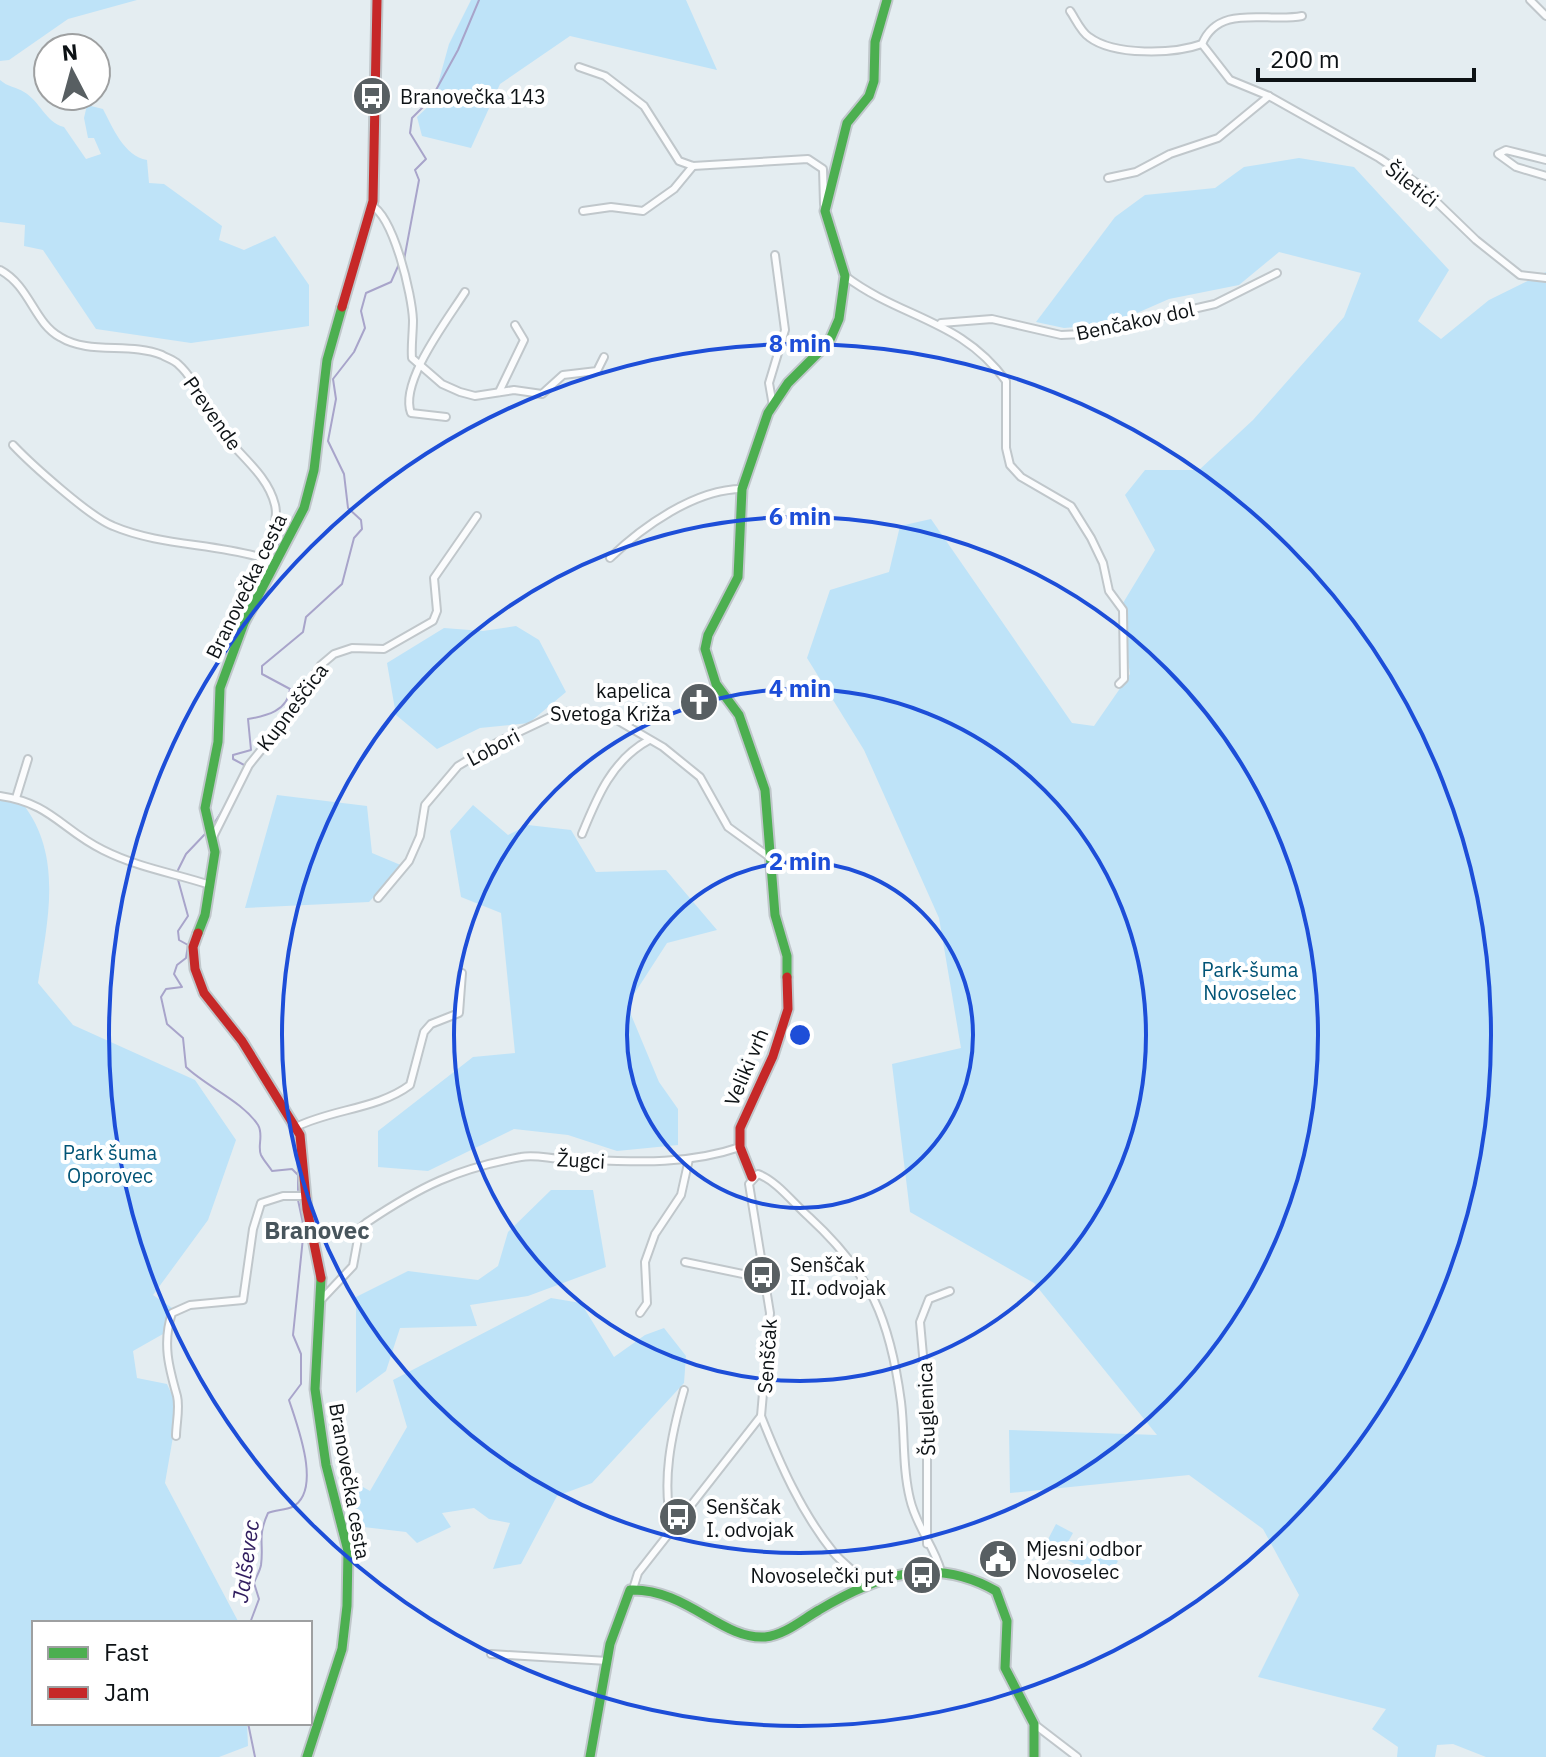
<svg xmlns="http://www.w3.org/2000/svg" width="1546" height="1757" font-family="'IBM Plex Sans',sans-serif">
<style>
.green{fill:#bee3f8}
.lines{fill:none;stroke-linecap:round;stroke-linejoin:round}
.stream{stroke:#a8a4ca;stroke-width:2}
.street-casing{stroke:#c0c7cb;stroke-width:10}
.fast-casing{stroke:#c0c7cb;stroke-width:13}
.jam-casing{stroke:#c0c7cb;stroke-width:13}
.street{stroke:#fbfcfd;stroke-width:6}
.fast{stroke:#4caf50;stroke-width:9}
.jam{stroke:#c62828;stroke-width:9}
.ring{fill:none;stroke:#1d4ed8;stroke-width:4}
.labels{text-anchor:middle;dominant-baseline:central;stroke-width:8;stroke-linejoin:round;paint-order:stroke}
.poi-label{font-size:20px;fill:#0d1215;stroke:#fff;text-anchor:start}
.street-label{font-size:20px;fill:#0d1215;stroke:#fff}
.park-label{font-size:20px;fill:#015476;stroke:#fff}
.water-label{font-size:22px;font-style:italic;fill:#311d5f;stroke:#fff}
.quarter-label{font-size:24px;font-weight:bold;fill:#48555c;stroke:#fff}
.centre{fill:#1d4ed8;stroke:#fff;stroke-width:4}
.ring-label{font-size:24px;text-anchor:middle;font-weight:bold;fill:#1d4ed8;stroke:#fff;stroke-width:8;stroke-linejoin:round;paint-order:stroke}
</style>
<rect width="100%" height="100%" fill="#e4edf1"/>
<g class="green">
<path d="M 0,0 L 137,0 L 68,19 L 9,60 L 0,61 Z"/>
<path d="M 471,0 L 686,0 L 717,70 L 570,36 L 500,84 L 471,148 L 422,136 L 417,117 L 433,102 L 449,44 Z"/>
<path d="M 0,80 C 8,87 16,87 24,92 C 40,101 45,122 64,127 L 86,159 L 101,154 L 94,138 L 88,138 L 84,118 L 87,105 L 103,109 C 113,128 124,156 147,160 L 149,183 L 164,184 L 222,226 L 219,240 L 244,250 L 275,236 L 309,285 L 309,326 L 191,343 L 96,329 L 43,250 L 24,246 L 25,225 L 0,222 Z"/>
<path d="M 1299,158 L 1354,167 L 1449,270 L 1418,321 L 1441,339 L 1489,300 L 1546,272 L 1546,1757 L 1486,1757 L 1453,1744 L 1437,1745 L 1435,1757 L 1397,1757 L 1398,1747 L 1372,1729 L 1386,1709 L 1258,1677 L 1299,1595 L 1263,1529 L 1189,1475 L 1010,1493 L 1009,1430 L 1157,1435 L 1034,1283 L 910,1212 L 892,1064 L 961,1048 L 939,918 L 864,750 L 807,658 L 830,590 L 889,572 L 900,526 L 931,519 L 1072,723 L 1094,726 L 1130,674 L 1120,608 L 1155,550 L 1125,495 L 1145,470 L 1199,470 L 1253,420 L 1344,317 L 1361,273 L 1279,252 L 1239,285 L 1169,299 L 1112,324 L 1064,328 L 1036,322 L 1115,217 L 1145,195 L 1215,188 L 1244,167 Z"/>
<path d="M 516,626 L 539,640 L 566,692 L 529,723 L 480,728 L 437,749 L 396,715 L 387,663 L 444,628 L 483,631 Z"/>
<path d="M 277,795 L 367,806 L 372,853 L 403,866 L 369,902 L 245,908 Z"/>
<path d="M 0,799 L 23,804 C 64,857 47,923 38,983 L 73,1025 L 195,1080 L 236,1140 L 208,1220 L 153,1295 L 175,1310 L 170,1330 L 133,1351 L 137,1378 L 167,1384 L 178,1408 L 165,1483 L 239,1623 L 34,1623 L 34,1723 L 247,1723 L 248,1746 L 219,1757 L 0,1757 Z"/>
<path d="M 473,805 L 508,835 L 528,825 L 571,830 L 596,872 L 666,870 L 717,930 L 667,943 L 627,1005 L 659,1082 L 678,1109 L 678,1145 L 617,1151 L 568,1135 L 514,1129 L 428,1171 L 378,1167 L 378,1131 L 473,1057 L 515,1053 L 501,913 L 461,897 L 450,831 Z"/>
<path d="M 551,1190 L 593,1190 L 606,1267 L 528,1296 L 470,1305 L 477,1326 L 400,1328 L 386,1371 L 356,1393 L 356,1297 L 408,1271 L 478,1280 L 498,1266 L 508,1232 Z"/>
<path d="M 551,1298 L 581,1303 L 614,1357 L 645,1335 L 664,1328 L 686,1356 L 684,1383 L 592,1483 L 557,1496 L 521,1564 L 493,1569 L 510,1523 L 489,1519 L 474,1508 L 442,1513 L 451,1527 L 417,1543 L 406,1532 L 355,1526 L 347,1492 L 347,1478 L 370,1491 L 407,1427 L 393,1380 Z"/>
<path d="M 1056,1524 L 1073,1533 L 1059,1558 L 1043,1549 Z"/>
<path d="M 1078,1539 L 1118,1561 L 1106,1582 L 1066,1559 Z"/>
</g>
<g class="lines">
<g class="stream">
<path d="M 404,260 L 419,180 L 415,170 L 426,159 L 410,133 L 412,118 L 431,99 L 458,50 L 479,0"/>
<path d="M 246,766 L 233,759 L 233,755 L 251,750 L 248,719 C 266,716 288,711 290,689 L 262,674 L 262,666 L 303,632 L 306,617 L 342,584 L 354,538 L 362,529 L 361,520 L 348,508 L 344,474 L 328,441 L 336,399 L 333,379 L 354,352 L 365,328 L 361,311 L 366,293 L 391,282 L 399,264"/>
<path d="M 213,825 L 231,797"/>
<path d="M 178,870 L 186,854 L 206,833"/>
<path d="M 177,876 L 188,916 L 178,931 L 179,940 L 188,945 L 186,958 L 177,965 L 174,974 L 182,987 L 166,989 L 161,997 L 167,1024 L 183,1038 L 186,1067 C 207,1087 242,1101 258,1125 C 264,1135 257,1146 261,1155 C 264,1161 269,1166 272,1171 L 292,1169 L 298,1175 L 298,1190"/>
<path d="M 250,1623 L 259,1599 L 254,1583 C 256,1577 260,1571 261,1565 C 264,1543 257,1537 268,1513 C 275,1510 286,1510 292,1507 C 323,1491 297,1425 289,1400 L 301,1384 L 301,1354 L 293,1335 L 304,1228 L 298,1200"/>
<path d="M 248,1723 L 255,1757"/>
</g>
<defs>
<g id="street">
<path d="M 1530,0 L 1546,16"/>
<path d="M 1070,11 C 1075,18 1081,32 1089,37 C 1114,56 1174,54 1202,44 L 1230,80 L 1269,96 L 1379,158 L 1418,184 L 1476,240 L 1520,275 L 1546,278"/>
<path d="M 1202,44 C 1219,3 1267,23 1302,16"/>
<path d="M 579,67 L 605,76 L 644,106 L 679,161 L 693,166 L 808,159 L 823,169 L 824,204"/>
<path d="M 1546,160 L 1506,150 L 1498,154 L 1516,167 L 1546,176"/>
<path d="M 1108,178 L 1136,172 L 1170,154 L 1218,138 L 1269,96"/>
<path d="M 371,205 C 394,217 412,295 413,320 C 413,333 411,346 412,358 L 442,384 L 460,392 L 475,396 L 514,390 L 542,394 L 563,375 L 597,371 L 604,357"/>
<path d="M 583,211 L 611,207 L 643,211 L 674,189 L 693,166"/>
<path d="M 0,270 C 30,286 34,323 60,337 C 89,355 130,342 162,355 C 167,358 174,360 178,364 C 195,379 202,402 214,421 C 231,450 267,471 275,505 C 279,522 269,542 263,558 L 275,566"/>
<path d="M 845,276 C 902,319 961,319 1006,381 L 1006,448 L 1010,465 L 1021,477 L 1071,506 L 1091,538 L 1103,563 L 1109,591 L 1123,610 L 1124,679 L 1119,684"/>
<path d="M 941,323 L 992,319 L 1061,335 L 1083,334 L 1215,304 L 1277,273"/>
<path d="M 499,392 L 524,340 L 515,325"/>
<path d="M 773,406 L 769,383 L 785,330 L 775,255"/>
<path d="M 446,417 L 411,413 C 399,382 448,319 465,292"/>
<path d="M 13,445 C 31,464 90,517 113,526 C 160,546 214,543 263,558"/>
<path d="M 610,558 C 642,527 695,489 742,489"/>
<path d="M 0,796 C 51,803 62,830 103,850 C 139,868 174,873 210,885"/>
<path d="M 16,798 L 28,759"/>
<path d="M 582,834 C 597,797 612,760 649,740"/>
<path d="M 213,837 L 249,765 L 291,713 L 321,665 L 334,654 L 352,648 L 384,649 L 433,621 L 437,611 L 434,578 L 477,516"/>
<path d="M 378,898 L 409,861 L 420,836 L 425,805 L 458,766 L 498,742 L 561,712 L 579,711 L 615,719 L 663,747 L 700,777 L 728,827 L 768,856"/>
<path d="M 296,1127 C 332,1109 378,1109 410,1085 L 424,1032 L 431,1024 L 459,1013 L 462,973"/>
<path d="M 685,1262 L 767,1279"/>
<path d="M 321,1300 L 353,1266 L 360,1228 L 366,1223 C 421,1186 456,1169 521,1157 C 535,1154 550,1159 564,1159 C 624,1161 682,1167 740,1147"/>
<path d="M 640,1313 L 647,1303 L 645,1262 L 655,1234 L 681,1195 L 689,1159"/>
<path d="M 761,1416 C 780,1464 801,1512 834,1553 C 843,1564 857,1572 865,1583"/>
<path d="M 176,1436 C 176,1424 180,1408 177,1396 C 169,1368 162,1343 172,1313 L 190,1305 L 243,1300 L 253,1229 L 261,1203 L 283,1196 L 306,1196"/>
<path d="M 673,1529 C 660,1484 672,1432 684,1390"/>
<path d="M 927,1544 L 927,1400 L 920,1322 L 929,1299 L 950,1291"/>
<path d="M 633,1589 L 638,1573 L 761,1416 L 770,1313 L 749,1184 L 758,1174 C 777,1181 794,1204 809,1217 C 871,1274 890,1319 901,1402 C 905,1435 902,1467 910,1499 C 916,1526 934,1546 941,1571"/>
<path d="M 491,1654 L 608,1661"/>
<path d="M 1034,1724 L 1077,1757"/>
</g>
<g id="fast">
<path d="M 198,933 L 205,915 L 215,852 L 205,808 L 218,742 L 220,688 L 244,623 L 304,508 L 314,470 L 327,360 L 342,307"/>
<path d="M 787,977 L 787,956 L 775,915 L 765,790 L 739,715 L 716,684 L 705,649 L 708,635 L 738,577 L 742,489 L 768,413 L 788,383 L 829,342 L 839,319 L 845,276 L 825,211 L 847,123 L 869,96 L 874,81 L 875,42 L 887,0"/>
<path d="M 307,1757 L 342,1649 L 347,1606 L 348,1551 L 326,1465 L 315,1389 L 321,1278"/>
<path d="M 590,1757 L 610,1644 L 630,1590 C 686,1588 722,1640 765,1637 C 785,1635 803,1619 819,1610 C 878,1575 933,1555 996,1591 L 1007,1621 L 1005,1668 L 1034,1724 L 1034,1757"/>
</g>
<g id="jam">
<path d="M 342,307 L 373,201 L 377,0"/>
<path d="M 198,933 L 193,947 L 195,969 L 204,993 L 242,1041 L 300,1135 L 307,1209 L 321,1278"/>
<path d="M 752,1177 L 740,1147 L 740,1128 L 773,1056 L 788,1009 L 787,977"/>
</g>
</defs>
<use href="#street" class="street-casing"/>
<use href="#fast" class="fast-casing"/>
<use href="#jam" class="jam-casing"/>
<use href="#street" class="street"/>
<use href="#fast" class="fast"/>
<use href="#jam" class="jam"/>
</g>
<g class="ring">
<circle cx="800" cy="1035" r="173"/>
<circle cx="800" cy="1035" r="346"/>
<circle cx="800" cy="1035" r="518"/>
<circle cx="800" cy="1035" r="691"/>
</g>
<defs>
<symbol id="bus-disc" viewBox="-11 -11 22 22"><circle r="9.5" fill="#585f62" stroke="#fff"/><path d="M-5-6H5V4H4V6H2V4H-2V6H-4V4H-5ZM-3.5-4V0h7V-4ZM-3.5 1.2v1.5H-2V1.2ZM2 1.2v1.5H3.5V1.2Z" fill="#fff"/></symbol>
<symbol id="church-disc" viewBox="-11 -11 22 22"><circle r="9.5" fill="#585f62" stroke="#fff"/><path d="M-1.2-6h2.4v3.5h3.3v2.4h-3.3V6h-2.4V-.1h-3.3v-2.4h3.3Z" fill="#fff"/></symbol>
<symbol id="civic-disc" viewBox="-11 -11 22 22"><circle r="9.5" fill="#585f62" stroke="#fff"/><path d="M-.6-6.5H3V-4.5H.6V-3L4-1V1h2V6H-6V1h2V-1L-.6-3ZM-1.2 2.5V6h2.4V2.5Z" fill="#fff"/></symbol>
</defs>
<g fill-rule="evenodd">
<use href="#bus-disc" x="350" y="74" width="44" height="44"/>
<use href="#church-disc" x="677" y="680" width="44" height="44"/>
<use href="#bus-disc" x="740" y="1253" width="44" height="44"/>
<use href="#bus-disc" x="656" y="1495" width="44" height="44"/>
<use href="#civic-disc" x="976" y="1537" width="44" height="44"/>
<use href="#bus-disc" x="900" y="1553" width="44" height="44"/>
</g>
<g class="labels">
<g class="poi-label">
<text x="400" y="96">Branovečka 143</text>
<text x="671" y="690" text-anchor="end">kapelica<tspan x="671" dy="23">Svetoga Križa</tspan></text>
<text x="790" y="1264">Senščak<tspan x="790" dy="23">II. odvojak</tspan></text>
<text x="706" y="1506">Senščak<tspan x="706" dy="23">I. odvojak</tspan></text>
<text x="1026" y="1548">Mjesni odbor<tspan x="1026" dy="23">Novoselec</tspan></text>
<text x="894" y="1575" text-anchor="end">Novoselečki put</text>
</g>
<g class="street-label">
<text transform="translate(1412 184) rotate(38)">Šiletići</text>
<text transform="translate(1135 321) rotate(-12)">Benčakov dol</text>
<text transform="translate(213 413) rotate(55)">Prevende</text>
<text transform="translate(246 586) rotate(-64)">Branovečka cesta</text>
<text transform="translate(292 707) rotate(-53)">Kupneščica</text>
<text transform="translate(493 747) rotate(-28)">Lobori</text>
<text transform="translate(746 1067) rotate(-67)">Veliki vrh</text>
<text transform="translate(581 1160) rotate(3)">Žugci</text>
<text transform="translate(767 1356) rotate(-86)">Senščak</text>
<text transform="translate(926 1409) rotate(-92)">Štuglenica</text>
<text transform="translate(350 1481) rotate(80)">Branovečka cesta</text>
</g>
<g class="park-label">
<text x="1250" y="969">Park-šuma<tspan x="1250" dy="23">Novoselec</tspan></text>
<text x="110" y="1152">Park šuma<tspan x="110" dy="23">Oporovec</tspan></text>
</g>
<g class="water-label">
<text transform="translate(245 1561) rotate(-82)">Jalševec</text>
</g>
<g class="quarter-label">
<text x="317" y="1230">Branovec</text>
</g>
</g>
<circle cx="800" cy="1035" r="12" class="centre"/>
<g class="ring-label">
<text x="800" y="352">8 min</text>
<text x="800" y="525">6 min</text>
<text x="800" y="697">4 min</text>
<text x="800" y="870">2 min</text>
</g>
<rect x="32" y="1621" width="280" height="104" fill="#ffffff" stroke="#9ea0a1" stroke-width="2"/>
<rect x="48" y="1647" width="40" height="12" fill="#4caf50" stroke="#9ea0a1" stroke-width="2"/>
<text x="104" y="1661" font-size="24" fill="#0d1215">Fast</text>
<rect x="48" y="1687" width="40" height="12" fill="#c62828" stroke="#9ea0a1" stroke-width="2"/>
<text x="104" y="1701" font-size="24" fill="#0d1215">Jam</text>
<g transform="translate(72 72) rotate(354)"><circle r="38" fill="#ffffff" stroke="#9ea0a1" stroke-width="2"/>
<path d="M0-6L14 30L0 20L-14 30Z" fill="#585f62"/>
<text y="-12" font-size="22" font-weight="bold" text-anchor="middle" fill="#0d1215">N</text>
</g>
<path d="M1258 68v12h216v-12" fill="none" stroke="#0d1215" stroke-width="4"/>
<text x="1270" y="68" font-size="24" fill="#0d1215" stroke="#ffffff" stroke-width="6" paint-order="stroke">200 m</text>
</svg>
